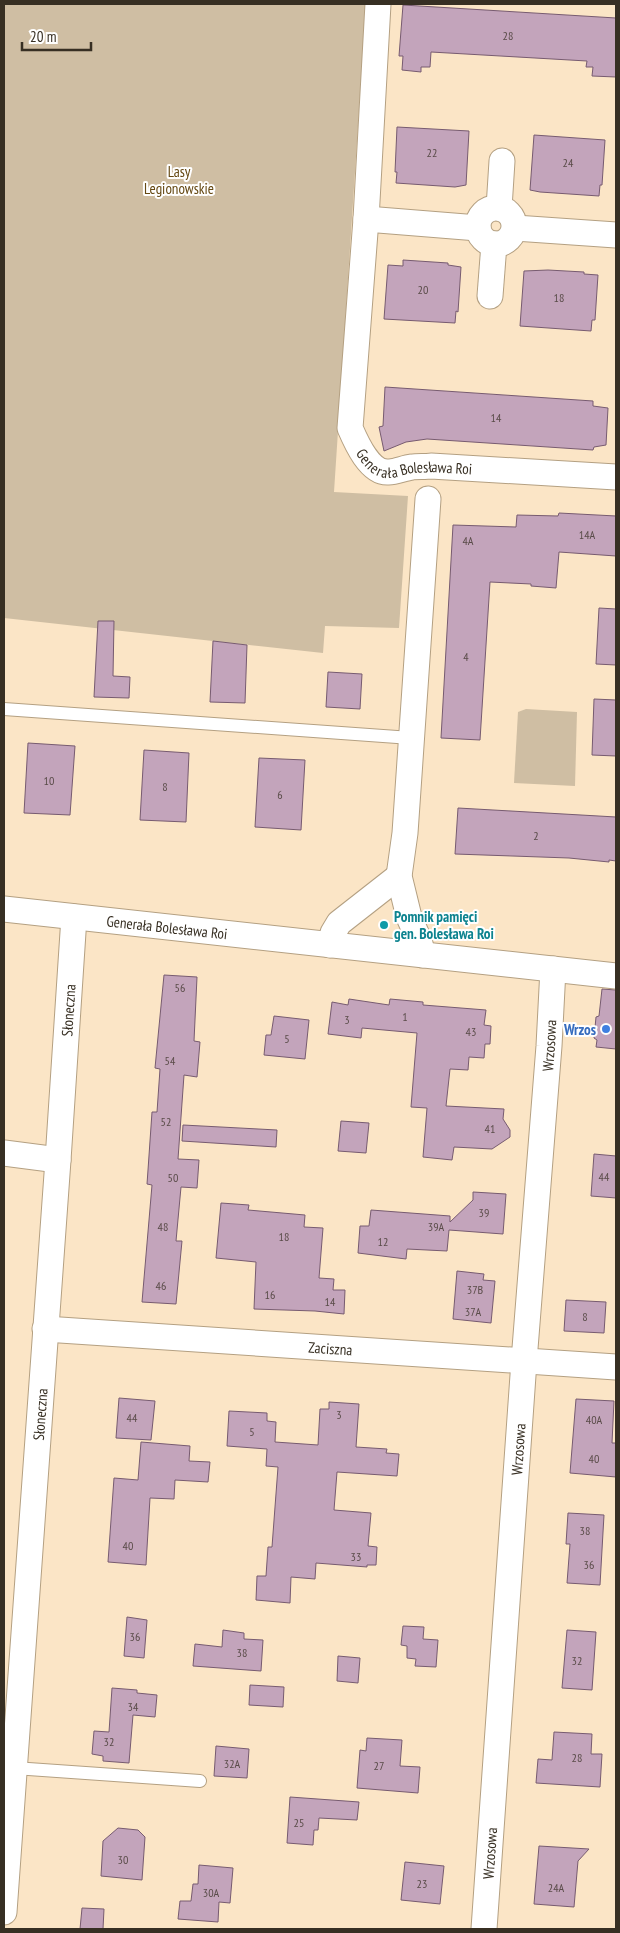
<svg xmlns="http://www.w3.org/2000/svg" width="620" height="1933" font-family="'PT Sans Narrow',sans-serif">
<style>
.green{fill:#cfbea3}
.building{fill:#c3a4bb;stroke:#775b70}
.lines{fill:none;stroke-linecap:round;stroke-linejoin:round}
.service-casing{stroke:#b4a082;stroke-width:14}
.minor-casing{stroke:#b4a082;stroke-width:27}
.service{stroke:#fff;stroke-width:12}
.minor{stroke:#fff;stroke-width:25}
.culture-dot{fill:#0f9aa8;stroke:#fff;stroke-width:2}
.shop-dot{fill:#3f7fe0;stroke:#fff;stroke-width:2}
.labels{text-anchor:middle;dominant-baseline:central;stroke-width:4;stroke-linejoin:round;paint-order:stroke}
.number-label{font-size:12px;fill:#5a4c49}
.park-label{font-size:15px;fill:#654812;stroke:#fff}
.street-label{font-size:15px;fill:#372f23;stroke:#fff}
.culture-label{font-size:15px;font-weight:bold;fill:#0d838f;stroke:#fff;text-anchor:start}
.shop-label{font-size:15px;font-weight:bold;fill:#366cbe;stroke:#fff;text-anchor:end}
</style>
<rect width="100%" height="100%" fill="#fbe5c6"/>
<g class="green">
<path d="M 4,4 L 366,4 L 334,492 L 408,496 L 399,628 L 325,626 L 323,653 L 4,618 Z"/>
<path d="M 526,709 L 577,712 L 575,786 L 514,783 L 518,712 Z"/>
</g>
<g class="building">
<path d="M 403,5 L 616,18 L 616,77 L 592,76 L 593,67 L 586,67 L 587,61 L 431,52 L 430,67 L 421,67 L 421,72 L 402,70 L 403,56 L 399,56 Z"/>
<path d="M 397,127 L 469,131 L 466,185 L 455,187 L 396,183 L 397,172 L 395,172 Z"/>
<path d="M 534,135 L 605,140 L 602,185 L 600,185 L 599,196 L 540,192 L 530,190 Z"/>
<path d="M 403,260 L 448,263 L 448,265 L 461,267 L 458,312 L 456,311 L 455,323 L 384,319 L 388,265 L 403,266 Z"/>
<path d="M 548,270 L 584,272 L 584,274 L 598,275 L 595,320 L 592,320 L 591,331 L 520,326 L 524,271 Z"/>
<path d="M 385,387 L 593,401 L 593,406 L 608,408 L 606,445 L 594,447 L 593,450 L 427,439 L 406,442 L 384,451 L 379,427 L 383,426 Z"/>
<path d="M 559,513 L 616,516 L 616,556 L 559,552 L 556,588 L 531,586 L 531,584 L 490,582 L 480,740 L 441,738 L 453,525 L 516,527 L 517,515 L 558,516 Z"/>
<path d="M 599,608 L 616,609 L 616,665 L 596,664 Z"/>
<path d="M 98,621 L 114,621 L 113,676 L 130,677 L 129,698 L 94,697 Z"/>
<path d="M 213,641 L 247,645 L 245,703 L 210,702 Z"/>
<path d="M 328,672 L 362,674 L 360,709 L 326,707 Z"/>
<path d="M 594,699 L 616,700 L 616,756 L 592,755 Z"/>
<path d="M 28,743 L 75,746 L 70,815 L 24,813 Z"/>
<path d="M 144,750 L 189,753 L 186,822 L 140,820 Z"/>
<path d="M 259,758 L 305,760 L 301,830 L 255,827 Z"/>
<path d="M 458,808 L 616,817 L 616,861 L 609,860 L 609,862 L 569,858 L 455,854 Z"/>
<path d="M 164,975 L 197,977 L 194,1041 L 200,1042 L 197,1077 L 184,1075 L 178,1159 L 199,1160 L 197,1188 L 181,1187 L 176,1241 L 182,1241 L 176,1304 L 142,1302 L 152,1185 L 147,1184 L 148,1170 L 152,1112 L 157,1112 L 160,1069 L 155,1068 Z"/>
<path d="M 602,989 L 616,990 L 616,1049 L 596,1047 L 597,1040 L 594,1038 L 596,1017 L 599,1016 Z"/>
<path d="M 349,999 L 389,1005 L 390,999 L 423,1002 L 423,1005 L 486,1010 L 484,1025 L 491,1026 L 490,1044 L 485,1044 L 484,1058 L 469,1057 L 468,1070 L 450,1069 L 446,1106 L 504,1109 L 503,1119 L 510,1130 L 510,1137 L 492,1149 L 454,1147 L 452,1160 L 423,1157 L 427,1108 L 411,1107 L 417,1033 L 362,1028 L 361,1038 L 328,1034 L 332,1002 L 348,1005 Z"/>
<path d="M 274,1016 L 309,1020 L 305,1059 L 264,1055 L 266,1035 L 271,1035 Z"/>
<path d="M 341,1121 L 369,1123 L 366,1153 L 338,1151 Z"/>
<path d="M 183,1125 L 277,1130 L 276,1147 L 182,1141 Z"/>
<path d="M 594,1154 L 616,1156 L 616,1198 L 591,1196 Z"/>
<path d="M 473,1192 L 506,1194 L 503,1234 L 449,1230 L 447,1251 L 407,1249 L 406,1259 L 358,1253 L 360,1226 L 369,1226 L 371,1210 L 450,1216 L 450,1222 L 473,1200 Z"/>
<path d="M 221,1203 L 249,1205 L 248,1210 L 305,1215 L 304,1227 L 323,1228 L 319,1278 L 334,1279 L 333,1290 L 345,1290 L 344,1314 L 315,1311 L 254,1309 L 256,1262 L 216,1258 Z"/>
<path d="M 457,1271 L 484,1274 L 483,1280 L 495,1281 L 491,1323 L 453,1319 Z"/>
<path d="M 566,1300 L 606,1302 L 604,1333 L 564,1331 Z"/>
<path d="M 119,1398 L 155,1401 L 151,1440 L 116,1438 Z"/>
<path d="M 576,1399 L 614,1401 L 612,1443 L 616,1443 L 616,1477 L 570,1473 Z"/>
<path d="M 329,1402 L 359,1404 L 356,1447 L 387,1449 L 386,1453 L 399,1454 L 397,1476 L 337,1472 L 334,1510 L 371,1513 L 368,1546 L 377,1547 L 376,1565 L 367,1565 L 367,1567 L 316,1563 L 315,1579 L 291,1577 L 290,1603 L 256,1600 L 257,1576 L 266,1576 L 268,1547 L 272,1547 L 278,1467 L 266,1466 L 267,1449 L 227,1446 L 229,1411 L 267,1413 L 267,1421 L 276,1422 L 275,1442 L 318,1445 L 320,1409 L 329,1409 Z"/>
<path d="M 141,1442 L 190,1446 L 189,1461 L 210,1462 L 208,1482 L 175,1480 L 174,1499 L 150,1498 L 146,1565 L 108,1562 L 114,1478 L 138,1480 Z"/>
<path d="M 568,1513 L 604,1515 L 600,1585 L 567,1583 L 570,1544 L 566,1544 Z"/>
<path d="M 127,1617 L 147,1620 L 144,1658 L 124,1656 Z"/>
<path d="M 403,1626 L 424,1627 L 423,1639 L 438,1640 L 436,1667 L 415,1666 L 416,1659 L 407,1658 L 407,1646 L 401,1645 Z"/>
<path d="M 223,1630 L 244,1633 L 244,1639 L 263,1640 L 261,1671 L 193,1666 L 195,1644 L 222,1647 Z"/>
<path d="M 567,1630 L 596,1632 L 592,1690 L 562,1688 Z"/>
<path d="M 338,1656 L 360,1658 L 358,1683 L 337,1681 Z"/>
<path d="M 250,1685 L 284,1687 L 283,1707 L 249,1705 Z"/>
<path d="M 112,1688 L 137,1690 L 137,1693 L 157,1695 L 155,1717 L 133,1715 L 129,1763 L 103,1761 L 103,1756 L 92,1754 L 94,1731 L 109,1732 Z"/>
<path d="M 554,1732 L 592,1734 L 591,1754 L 602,1754 L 600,1787 L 536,1783 L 538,1759 L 552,1760 Z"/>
<path d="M 367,1738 L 402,1740 L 400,1766 L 420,1767 L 418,1793 L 357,1788 L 360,1750 L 366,1751 Z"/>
<path d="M 216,1746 L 249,1749 L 247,1778 L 214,1776 Z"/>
<path d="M 290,1797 L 359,1802 L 357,1820 L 319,1818 L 318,1830 L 314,1830 L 313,1845 L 287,1843 Z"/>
<path d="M 118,1828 L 138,1830 L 145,1837 L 142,1880 L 101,1876 L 103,1841 Z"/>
<path d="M 539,1846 L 589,1849 L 578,1861 L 574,1907 L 534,1904 Z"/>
<path d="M 405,1862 L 444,1866 L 440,1904 L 401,1900 Z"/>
<path d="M 199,1865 L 233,1868 L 230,1903 L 219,1902 L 218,1922 L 178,1919 L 180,1901 L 191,1901 L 193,1884 L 198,1884 Z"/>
<path d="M 82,1908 L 104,1909 L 103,1929 L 80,1929 Z"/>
</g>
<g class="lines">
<defs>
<g id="service">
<path d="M 4,709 L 411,738"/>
<path d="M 14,1768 L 200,1781"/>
</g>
<g id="minor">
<path id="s1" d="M 378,4 L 366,219 L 350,428 C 356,442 370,474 389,472 C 396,472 404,468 412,467 C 418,466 425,467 431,466 L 616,477"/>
<circle cx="496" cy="226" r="18"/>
<path d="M 499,208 L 502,161"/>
<path d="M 366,219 L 478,228"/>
<path d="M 515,228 L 616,235"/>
<path d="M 490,296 L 494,244"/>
<path id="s2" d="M 4,909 L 616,976"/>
<path d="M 330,945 L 333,933 L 339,923 L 399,876"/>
<path d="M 423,955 L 419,940 L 409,917 L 399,876 L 405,833 L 428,499"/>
<path d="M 4,1153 L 58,1160"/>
<path id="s3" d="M 45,1329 L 616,1367"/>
<path id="s4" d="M 4,1912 L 58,1160 L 74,917"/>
<path id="s5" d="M 484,1929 L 524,1361 L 549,1046 L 553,969"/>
</g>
</defs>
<use href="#service" class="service-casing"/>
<use href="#minor" class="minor-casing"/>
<use href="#service" class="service"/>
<use href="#minor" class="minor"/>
</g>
<circle class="culture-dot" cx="384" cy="925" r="5"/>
<circle class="shop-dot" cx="606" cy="1029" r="5"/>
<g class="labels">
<g class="number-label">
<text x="508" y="35">28</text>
<text x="432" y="152">22</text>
<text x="568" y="162">24</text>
<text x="423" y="289">20</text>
<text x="559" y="297">18</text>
<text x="496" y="417">14</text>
<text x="587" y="534">14A</text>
<text x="468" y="540">4A</text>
<text x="466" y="656">4</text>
<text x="49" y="780">10</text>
<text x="165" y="786">8</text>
<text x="280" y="794">6</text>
<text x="536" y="835">2</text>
<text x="180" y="987">56</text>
<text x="405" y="1016">1</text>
<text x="347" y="1019">3</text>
<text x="471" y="1031">43</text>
<text x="287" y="1038">5</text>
<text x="170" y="1060">54</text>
<text x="166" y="1121">52</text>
<text x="490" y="1128">41</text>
<text x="604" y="1176">44</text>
<text x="173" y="1177">50</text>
<text x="484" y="1212">39</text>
<text x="163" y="1226">48</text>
<text x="436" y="1226">39A</text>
<text x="284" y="1236">18</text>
<text x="383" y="1241">12</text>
<text x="161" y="1285">46</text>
<text x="475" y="1289">37B</text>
<text x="270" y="1294">16</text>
<text x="330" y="1301">14</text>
<text x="473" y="1311">37A</text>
<text x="585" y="1316">8</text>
<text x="339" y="1414">3</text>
<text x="132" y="1417">44</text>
<text x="594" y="1419">40A</text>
<text x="252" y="1431">5</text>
<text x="594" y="1458">40</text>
<text x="585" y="1530">38</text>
<text x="128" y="1545">40</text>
<text x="356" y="1556">33</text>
<text x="589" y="1564">36</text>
<text x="135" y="1636">36</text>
<text x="242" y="1652">38</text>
<text x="577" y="1660">32</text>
<text x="133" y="1706">34</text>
<text x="109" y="1741">32</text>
<text x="577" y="1757">28</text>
<text x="232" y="1763">32A</text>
<text x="379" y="1765">27</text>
<text x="299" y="1822">25</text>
<text x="123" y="1859">30</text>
<text x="422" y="1883">23</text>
<text x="556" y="1887">24A</text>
<text x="211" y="1892">30A</text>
</g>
<g class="park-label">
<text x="179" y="171">Lasy<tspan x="179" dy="17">Legionowskie</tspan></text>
</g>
<g class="street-label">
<text stroke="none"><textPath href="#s1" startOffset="510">Generała Bolesława Roi</textPath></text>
<text stroke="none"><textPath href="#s2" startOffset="164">Generała Bolesława Roi</textPath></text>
<text stroke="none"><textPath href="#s4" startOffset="904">Słoneczna</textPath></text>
<text stroke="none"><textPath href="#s5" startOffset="886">Wrzosowa</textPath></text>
<text stroke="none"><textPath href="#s3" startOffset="286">Zaciszna</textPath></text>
<text stroke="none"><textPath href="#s4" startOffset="499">Słoneczna</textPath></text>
<text stroke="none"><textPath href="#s5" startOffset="481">Wrzosowa</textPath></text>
<text stroke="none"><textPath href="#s5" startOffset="76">Wrzosowa</textPath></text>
</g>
<g class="culture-label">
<text x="394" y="916">Pomnik pamięci<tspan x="394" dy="17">gen. Bolesława Roi</tspan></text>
</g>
<g class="shop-label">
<text x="596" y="1029">Wrzos</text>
</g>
</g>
<rect width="620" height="1933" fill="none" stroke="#372f23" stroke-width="10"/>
<path d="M22 42v8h69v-8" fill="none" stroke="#372f23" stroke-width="2.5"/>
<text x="30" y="42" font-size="15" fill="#372f23" stroke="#ffffff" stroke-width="4" paint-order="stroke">20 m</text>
</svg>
